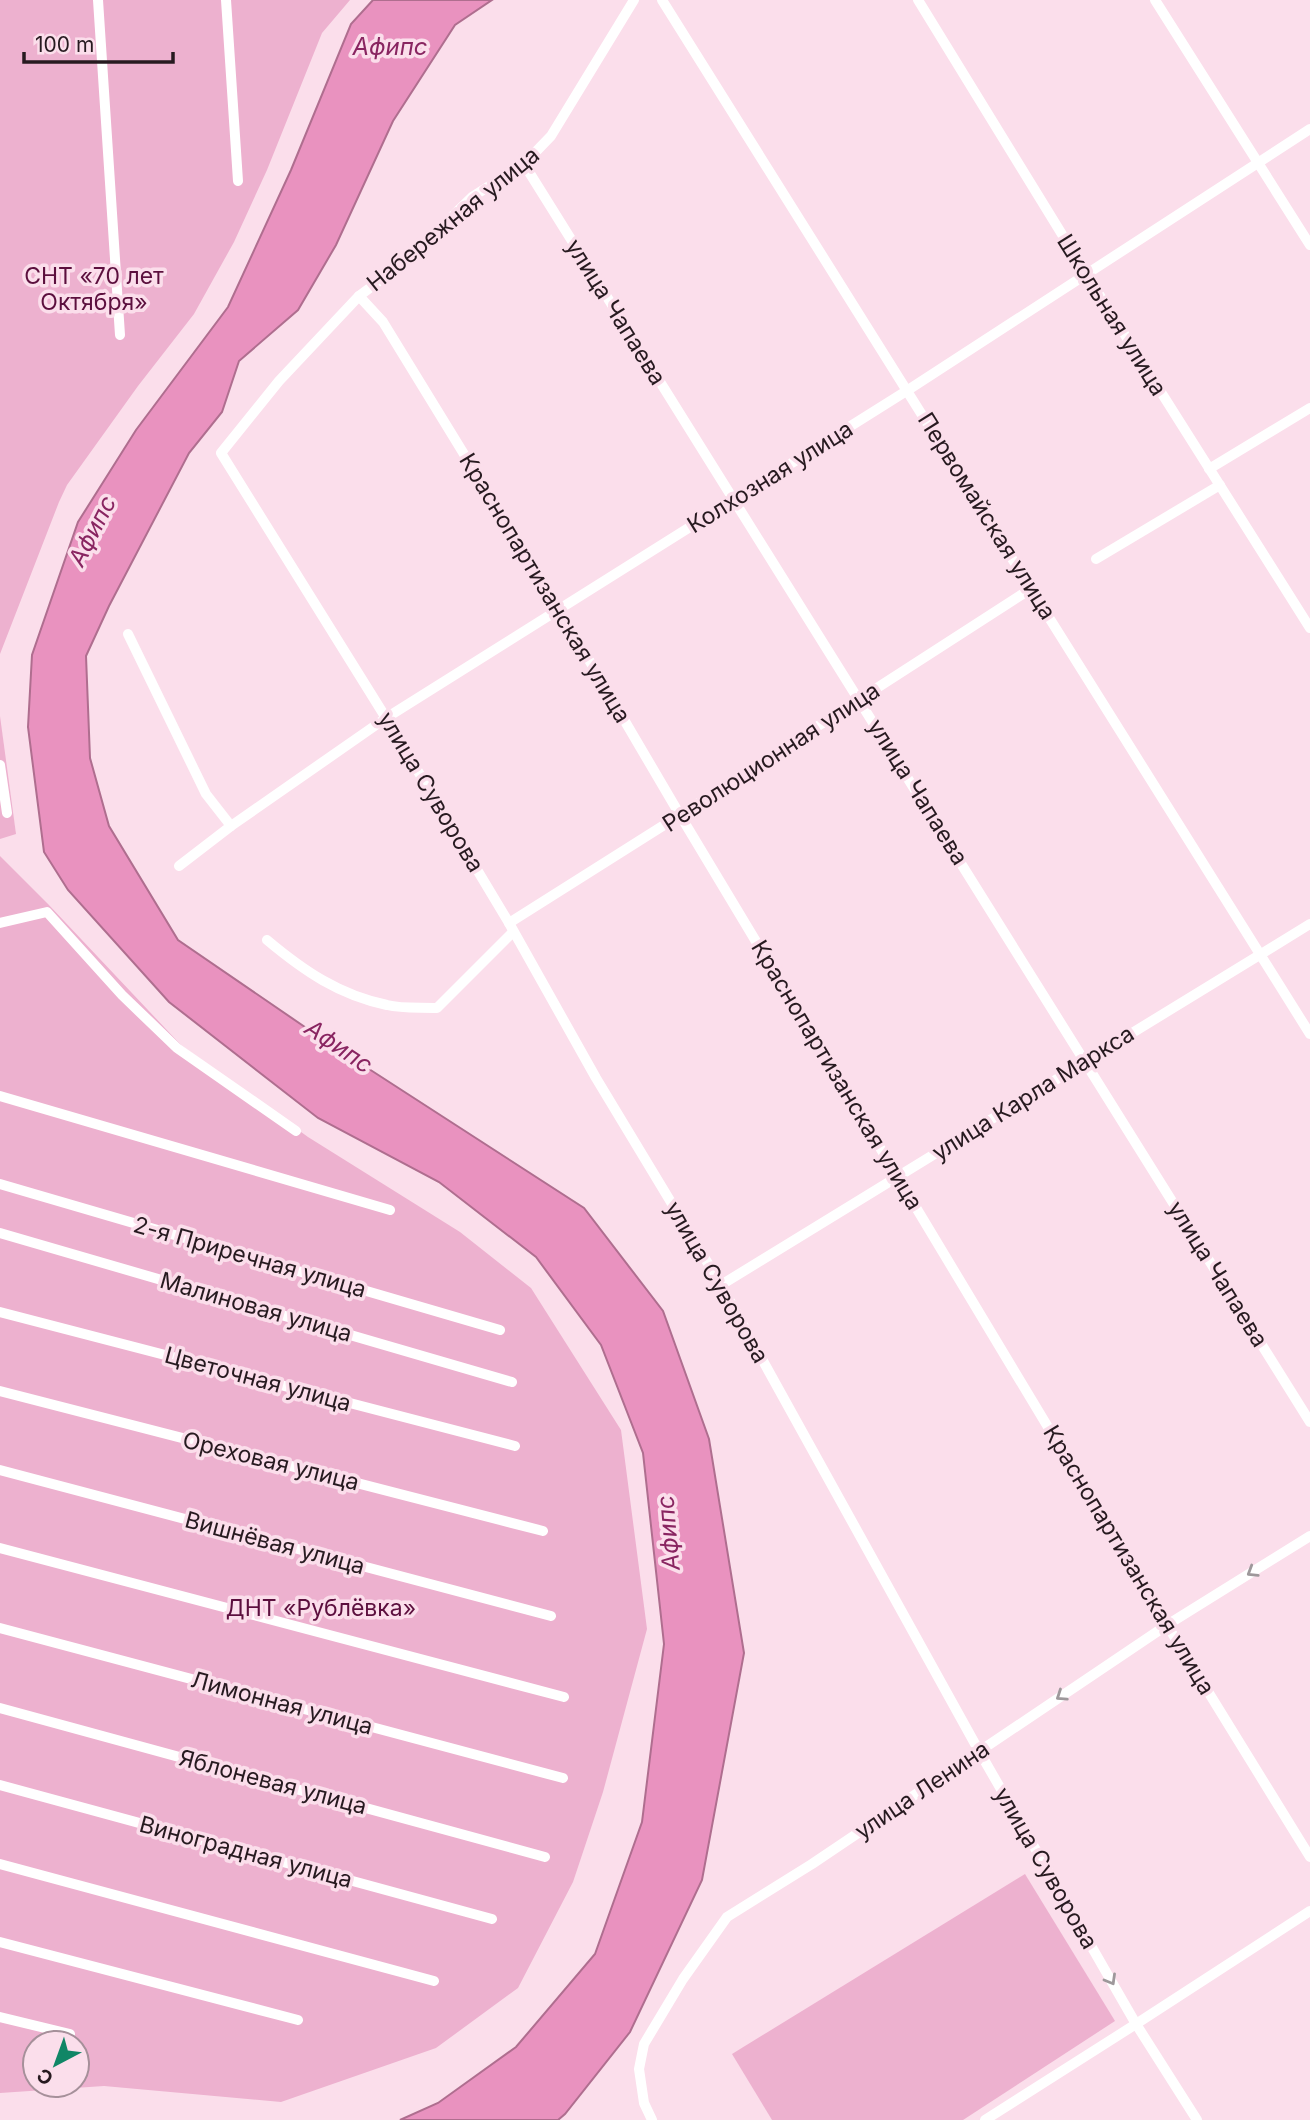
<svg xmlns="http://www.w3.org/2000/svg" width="1310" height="2120" font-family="Inter,sans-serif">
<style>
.green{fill:#edb1cf;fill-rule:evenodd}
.water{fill:#e992bf;stroke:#af6e8f;stroke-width:2}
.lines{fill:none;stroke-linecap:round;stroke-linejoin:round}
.minor{stroke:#fff;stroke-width:10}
.oneway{stroke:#9e989b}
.labels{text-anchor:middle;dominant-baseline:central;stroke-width:7;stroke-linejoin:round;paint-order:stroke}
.street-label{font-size:23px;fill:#271a20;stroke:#fbdeeb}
.park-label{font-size:23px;fill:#5c0f3e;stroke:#fbdeeb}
.water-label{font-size:24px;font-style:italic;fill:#892561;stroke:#fbdeeb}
</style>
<rect width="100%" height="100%" fill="#fbdeeb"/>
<g class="green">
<path d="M 0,0 L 350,0 L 322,33 L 267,170 L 234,242 L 194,314 L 138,386 L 67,485 L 59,502 L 0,654 Z"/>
<path d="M 0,716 L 16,834 L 0,839 Z"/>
<path d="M 0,856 L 48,904 L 181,1045 L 308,1137 L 460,1232 L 531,1288 L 621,1430 L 647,1629 L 603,1792 L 573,1882 L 518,1988 L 436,2048 L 281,2102 L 104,2086 L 0,2093 ZM 35,2043 L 77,2043 L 77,2085 L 35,2085 Z"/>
<path d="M 1025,1874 L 1115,2021 L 963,2120 L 772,2120 L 732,2054 Z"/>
</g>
<path class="water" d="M 373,0 L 492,0 L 455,25 L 393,121 L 336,245 L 298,310 L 239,361 L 222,412 L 189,453 L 109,606 L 86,656 L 90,758 L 109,826 L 178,940 L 318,1036 L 584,1208 L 663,1311 L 709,1439 L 744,1653 L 702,1880 L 630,2032 L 565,2114 L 558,2120 L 400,2120 L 438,2103 L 516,2047 L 595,1954 L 642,1822 L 664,1644 L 643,1453 L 601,1345 L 536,1257 L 439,1182 L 318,1118 L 169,1002 L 68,890 L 44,852 L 28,727 L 32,655 L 78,522 L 136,430 L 228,307 L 291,170 L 351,24 Z"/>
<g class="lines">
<g class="minor">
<path d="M 98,0 L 120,335"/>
<path d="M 226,0 L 238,181"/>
<path d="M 634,0 L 551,136 L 524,164 L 472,197 L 406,261 L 359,296 L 279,381 L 221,453 L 386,718 L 509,923 L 596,1078 L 721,1285 L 979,1751 L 1136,2024 L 1197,2120"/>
<path d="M 662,0 L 1310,1034"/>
<path d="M 918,0 L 1087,275 L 1310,628"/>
<path d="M 1155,0 L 1310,245"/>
<path d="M 524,164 C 785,584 1050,1002 1310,1422"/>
<path d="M 359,296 L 383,322 L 559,609 L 680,815 L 1167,1625 L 1310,1857"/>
<path d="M 1209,469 L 1310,408"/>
<path d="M 1096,559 L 1220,485"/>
<path d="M 128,634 L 206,794 L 231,826"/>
<path d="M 0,765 L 7,813"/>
<path d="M 179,866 L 231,826 L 386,718 L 908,390 L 1310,129"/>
<path d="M 0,923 L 47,912 L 122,995 L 177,1048 L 296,1131"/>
<path d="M 509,923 L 680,815 L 1032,588"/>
<path d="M 267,940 C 304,971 339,995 387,1005 C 403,1009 421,1007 437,1008 L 513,932"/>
<path d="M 0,1096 L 390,1210"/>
<path d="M 0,1184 L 500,1330"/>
<path d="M 0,1233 L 512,1382"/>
<path d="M 721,1285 L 1310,924"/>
<path d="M 0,1312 L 515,1446"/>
<path d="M 0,1391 L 543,1531"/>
<path d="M 0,1470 L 551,1616"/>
<path d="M 0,1548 L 564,1697"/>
<path d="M 0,1628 L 563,1778"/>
<path d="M 0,1708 L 545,1857"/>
<path d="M 0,1785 L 492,1919"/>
<path d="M 0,1864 L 434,1981"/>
<path d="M 0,1942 L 298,2020"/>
<path d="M 0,2017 L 70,2034"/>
<path d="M 652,2120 L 644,2103 L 639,2069 L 644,2044 L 683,1979 L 727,1917 L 812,1864 L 1167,1625 L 1310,1536"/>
<path d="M 985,2120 L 1136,2024 L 1310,1911"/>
</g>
</g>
<defs><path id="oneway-chevron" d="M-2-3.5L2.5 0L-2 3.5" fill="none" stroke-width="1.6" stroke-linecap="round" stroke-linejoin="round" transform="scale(1.75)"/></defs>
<g class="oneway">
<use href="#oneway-chevron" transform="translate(1252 1572) rotate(148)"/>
<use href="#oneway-chevron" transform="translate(1061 1696) rotate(146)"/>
<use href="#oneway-chevron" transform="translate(1111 1980) rotate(60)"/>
</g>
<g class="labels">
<g class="street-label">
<text transform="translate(453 219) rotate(-39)">Набережная улица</text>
<text transform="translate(616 312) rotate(58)">улица Чапаева</text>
<text transform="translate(1112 315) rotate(58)">Школьная улица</text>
<text transform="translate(770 477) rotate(-32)">Колхозная улица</text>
<text transform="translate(987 516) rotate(58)">Первомайская улица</text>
<text transform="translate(545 588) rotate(59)">Краснопартизанская улица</text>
<text transform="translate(771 757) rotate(-33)">Революционная улица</text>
<text transform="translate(431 792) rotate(59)">улица Суворова</text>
<text transform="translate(918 792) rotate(58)">улица Чапаева</text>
<text transform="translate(837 1075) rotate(59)">Краснопартизанская улица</text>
<text transform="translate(1033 1093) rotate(-32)">улица Карла Маркса</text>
<text transform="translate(250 1257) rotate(16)">2-я Приречная улица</text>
<text transform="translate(1218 1274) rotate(58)">улица Чапаева</text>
<text transform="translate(717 1282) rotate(60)">улица Суворова</text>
<text transform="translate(256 1307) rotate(16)">Малиновая улица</text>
<text transform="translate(258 1379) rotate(15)">Цветочная улица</text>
<text transform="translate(271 1461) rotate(14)">Ореховая улица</text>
<text transform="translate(275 1543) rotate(15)">Вишнёвая улица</text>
<text transform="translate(1129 1560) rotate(59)">Краснопартизанская улица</text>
<text transform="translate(282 1703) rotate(15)">Лимонная улица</text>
<text transform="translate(273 1782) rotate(15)">Яблоневая улица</text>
<text transform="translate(922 1790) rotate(-34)">улица Ленина</text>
<text transform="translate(246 1852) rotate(15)">Виноградная улица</text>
<text transform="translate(1046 1868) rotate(60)">улица Суворова</text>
</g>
<g class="park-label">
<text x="94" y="276">СНТ «70 лет<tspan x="94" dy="26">Октября»</tspan></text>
<text x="321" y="1608">ДНТ «Рублёвка»</text>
</g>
<g class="water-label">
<text x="390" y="46">Афипс</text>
<text transform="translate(92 531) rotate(-63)">Афипс</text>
<text transform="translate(339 1046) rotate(34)">Афипс</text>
<text transform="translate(668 1533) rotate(-95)">Афипс</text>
</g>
</g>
<g transform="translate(56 2064) rotate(221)"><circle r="33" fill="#fbdeeb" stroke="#a6909a" stroke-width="2"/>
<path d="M0-5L12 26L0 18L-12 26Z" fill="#108666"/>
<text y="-10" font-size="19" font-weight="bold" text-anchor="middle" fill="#271a20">С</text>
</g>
<path d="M24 52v10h149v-10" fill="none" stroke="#271a20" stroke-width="3.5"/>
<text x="35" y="52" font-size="21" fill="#271a20" stroke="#fbdeeb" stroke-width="5" paint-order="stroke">100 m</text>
</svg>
